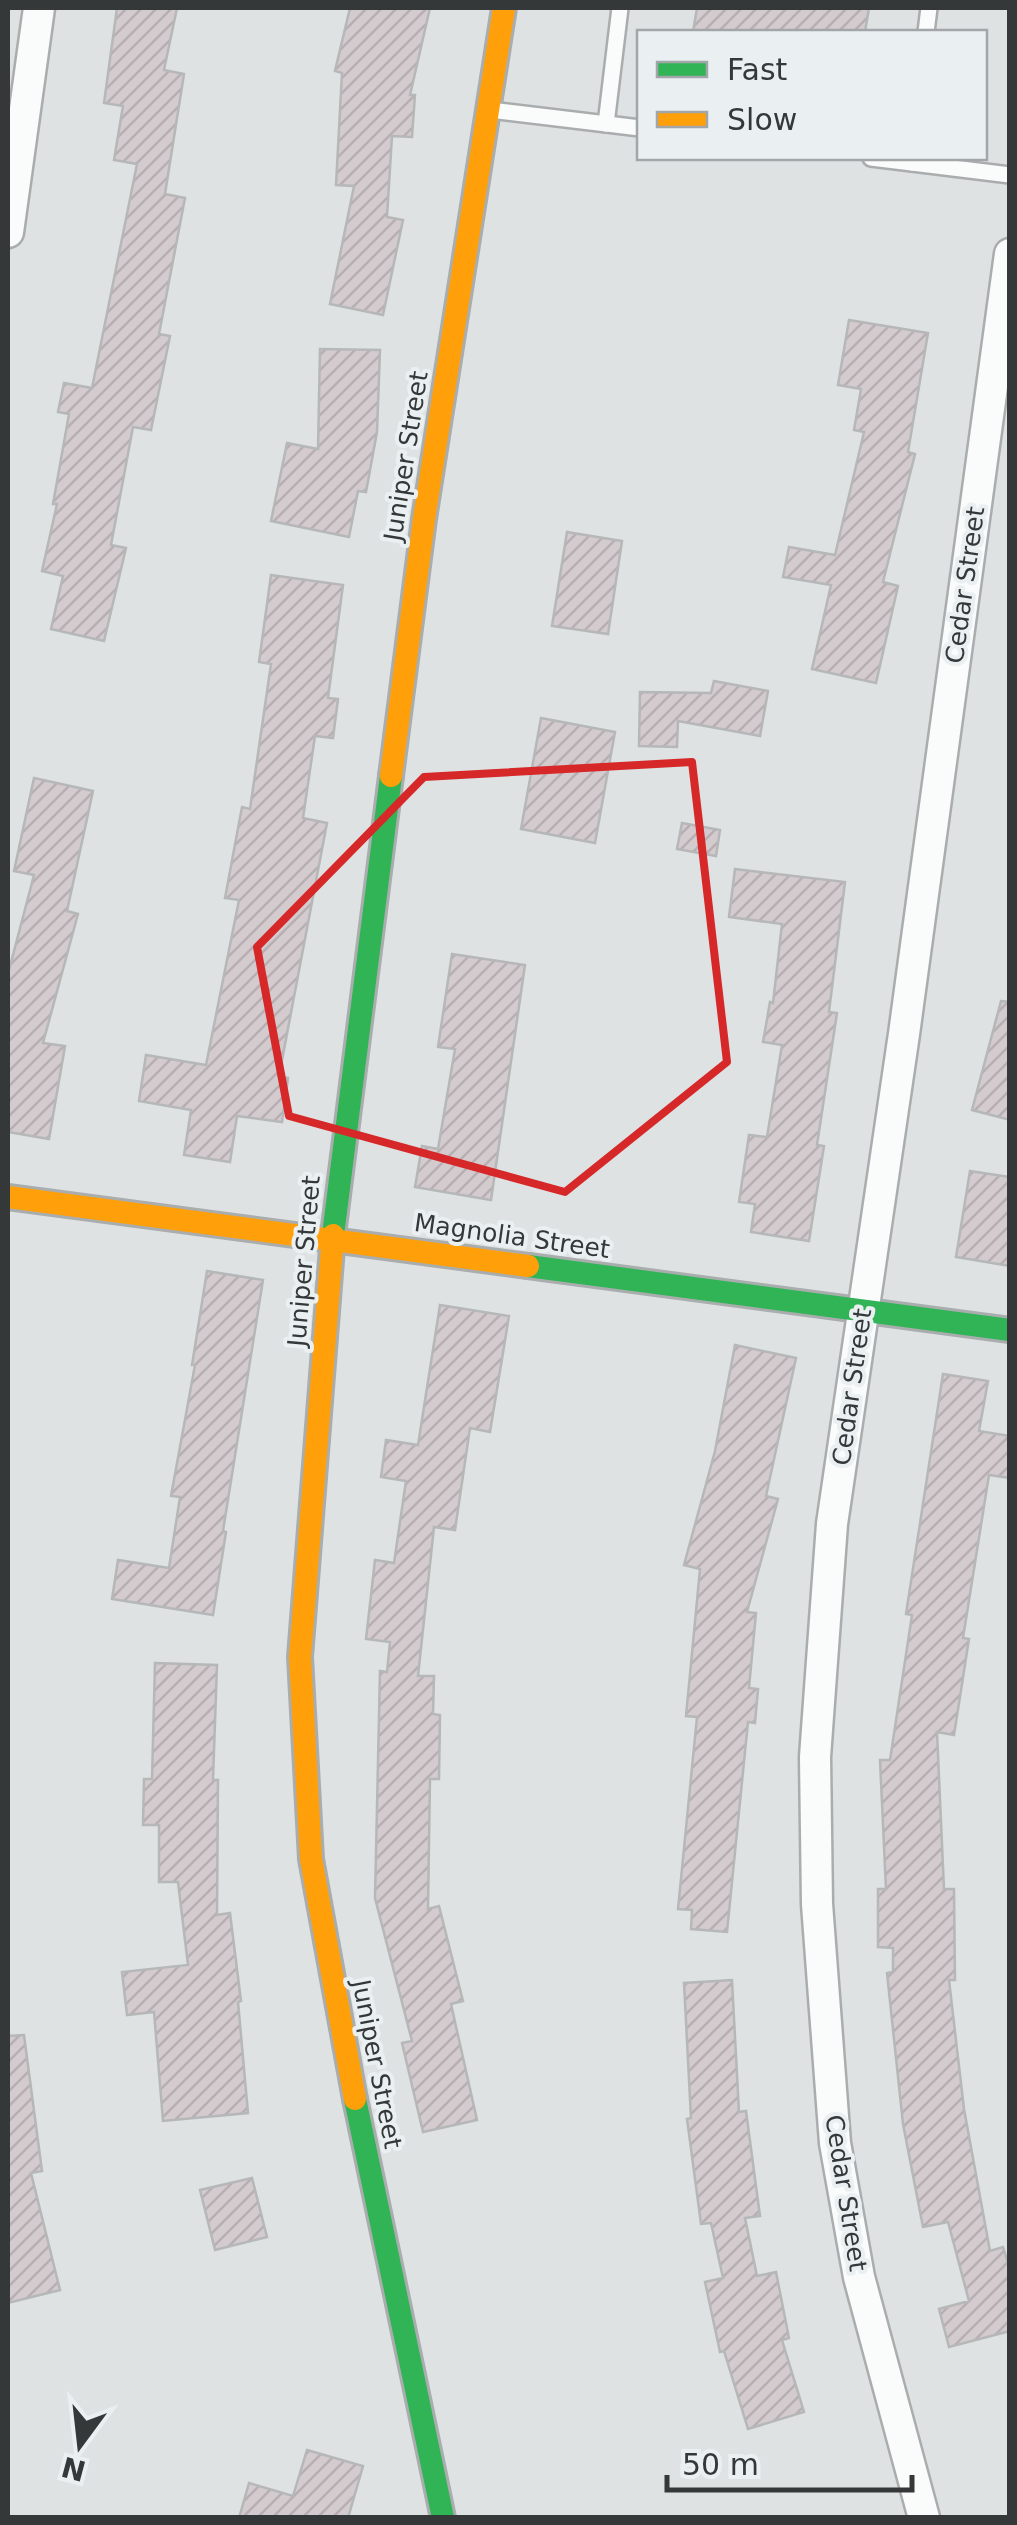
<svg xmlns="http://www.w3.org/2000/svg" width="1017" height="2525" font-family="'DejaVu Sans',sans-serif">
<style>
.building{fill:url(#building-hatch);stroke:#b6b7b8;stroke-width:2.5}
.lines{fill:none;stroke-linecap:round;stroke-linejoin:round}
.lane-casing{stroke:#aaadae;stroke-width:20}
.street-casing{stroke:#aaadae;stroke-width:35}
.fast-casing{stroke:#aaadae;stroke-width:28}
.slow-casing{stroke:#aaadae;stroke-width:28}
.lane{stroke:#fafbfb;stroke-width:15}
.street{stroke:#fafbfb;stroke-width:30}
.fast{stroke:#30b455;stroke-width:22}
.slow{stroke:#ff9f0a;stroke-width:22}
.marked{fill:none;stroke:#d62828;stroke-width:8;stroke-linejoin:round}
.labels{text-anchor:middle;dominant-baseline:central;stroke-width:8;stroke-linejoin:round;paint-order:stroke}
.street-label{font-size:25px;fill:#353838;stroke:#eaf0f2}
</style>
<defs>
<pattern id="building-hatch" width="6" height="6" patternUnits="userSpaceOnUse" patternTransform="scale(2.5)"><rect width="6" height="6" fill="#d4cbce"/><path d="M-1 1l2-2M0 6l6-6M5 7l2-2" fill="none" stroke="#b7afb2"/></pattern>
</defs>
<rect width="100%" height="100%" fill="#dee2e3"/>
<g class="building">
<path d="M 117,8 L 177,8 L 164,70 L 184,74 L 165,194 L 185,198 L 159,334 L 170,336 L 151,430 L 133,427 L 111,545 L 126,548 L 104,641 L 51,629 L 63,576 L 42,571 L 57,504 L 53,504 L 69,414 L 58,412 L 64,383 L 92,388 L 137,164 L 114,160 L 123,106 L 104,103 Z"/>
<path d="M 350,8 L 430,8 L 410,95 L 415,95 L 412,137 L 392,136 L 387,217 L 403,220 L 383,315 L 330,304 L 354,186 L 336,185 L 342,73 L 335,71 Z"/>
<path d="M 697,8 L 869,8 L 865,32 L 693,32 Z"/>
<path d="M 849,320 L 928,333 L 908,452 L 915,454 L 883,582 L 898,586 L 876,683 L 812,669 L 831,585 L 783,577 L 789,547 L 835,555 L 864,432 L 854,430 L 861,389 L 838,385 Z"/>
<path d="M 320,349 L 380,350 L 377,432 L 366,492 L 358,491 L 349,537 L 271,521 L 287,443 L 318,449 Z"/>
<path d="M 567,532 L 622,541 L 608,634 L 552,626 Z"/>
<path d="M 271,575 L 343,585 L 328,698 L 338,699 L 333,738 L 315,736 L 303,818 L 327,823 L 279,1076 L 288,1078 L 282,1122 L 237,1116 L 230,1162 L 184,1155 L 191,1110 L 139,1101 L 146,1055 L 206,1065 L 239,900 L 225,898 L 242,807 L 250,809 L 271,664 L 259,662 Z"/>
<path d="M 714,681 L 768,691 L 760,736 L 678,721 L 677,747 L 639,746 L 640,692 L 711,693 Z"/>
<path d="M 541,718 L 615,732 L 595,843 L 521,829 Z"/>
<path d="M 34,778 L 93,791 L 67,911 L 78,914 L 43,1043 L 65,1046 L 49,1139 L 8,1132 L 8,974 L 34,875 L 14,871 Z"/>
<path d="M 682,823 L 720,830 L 716,856 L 677,849 Z"/>
<path d="M 735,869 L 845,882 L 829,1012 L 837,1013 L 817,1145 L 824,1146 L 809,1241 L 751,1232 L 755,1204 L 739,1202 L 749,1135 L 767,1137 L 782,1045 L 763,1042 L 770,1002 L 773,1003 L 782,924 L 729,917 Z"/>
<path d="M 452,954 L 525,965 L 491,1200 L 415,1187 L 422,1146 L 438,1149 L 455,1049 L 438,1047 Z"/>
<path d="M 1001,1001 L 1010,1002 L 1010,1120 L 972,1110 Z"/>
<path d="M 970,1171 L 1010,1177 L 1010,1266 L 956,1257 Z"/>
<path d="M 207,1271 L 263,1280 L 223,1531 L 226,1532 L 213,1615 L 112,1599 L 118,1560 L 169,1568 L 180,1497 L 171,1496 L 195,1365 L 192,1365 Z"/>
<path d="M 440,1305 L 509,1316 L 490,1432 L 470,1428 L 455,1530 L 434,1527 L 418,1676 L 434,1676 L 433,1714 L 440,1715 L 439,1779 L 430,1779 L 428,1909 L 439,1906 L 463,2001 L 451,2004 L 477,2120 L 423,2132 L 402,2043 L 412,2041 L 375,1898 L 380,1671 L 387,1672 L 390,1642 L 366,1639 L 375,1560 L 394,1563 L 406,1481 L 381,1477 L 386,1440 L 418,1445 Z"/>
<path d="M 735,1345 L 796,1358 L 766,1496 L 778,1499 L 747,1612 L 756,1613 L 749,1688 L 758,1689 L 755,1723 L 748,1722 L 727,1932 L 691,1929 L 692,1910 L 678,1909 L 697,1717 L 686,1716 L 700,1569 L 684,1565 L 715,1451 Z"/>
<path d="M 943,1374 L 988,1381 L 979,1431 L 1010,1436 L 1010,1478 L 989,1475 L 963,1638 L 969,1639 L 954,1735 L 937,1732 L 944,1889 L 954,1889 L 955,1980 L 949,1980 L 964,2109 L 990,2251 L 1003,2247 L 1010,2269 L 1010,2331 L 949,2347 L 939,2309 L 969,2301 L 948,2222 L 923,2227 L 903,2124 L 887,1973 L 893,1972 L 893,1948 L 878,1947 L 878,1889 L 886,1889 L 880,1760 L 890,1760 L 912,1615 L 906,1614 Z"/>
<path d="M 155,1663 L 217,1665 L 213,1780 L 218,1780 L 217,1915 L 230,1913 L 241,2001 L 238,2002 L 248,2113 L 163,2121 L 154,2012 L 127,2015 L 122,1972 L 188,1965 L 178,1882 L 159,1882 L 159,1825 L 143,1825 L 144,1779 L 152,1779 Z"/>
<path d="M 732,1980 L 739,2112 L 746,2111 L 760,2216 L 745,2218 L 757,2276 L 776,2272 L 789,2338 L 782,2340 L 804,2412 L 748,2429 L 724,2351 L 720,2352 L 705,2282 L 723,2278 L 711,2223 L 701,2224 L 687,2119 L 691,2118 L 684,1983 Z"/>
<path d="M 24,2035 L 42,2171 L 31,2173 L 60,2290 L 8,2303 L 8,2036 Z"/>
<path d="M 252,2178 L 267,2237 L 215,2250 L 200,2190 Z"/>
<path d="M 307,2450 L 363,2466 L 348,2518 L 239,2518 L 249,2483 L 293,2496 Z"/>
</g>
<g class="lines">
<defs>
<g id="lane">
<path d="M 926,32 L 929,8"/>
<path d="M 490,110 L 640,128"/>
<path d="M 606,124 L 620,8"/>
<path d="M 871,158 L 912,163"/>
<path d="M 913,158 L 912,163 L 1010,175"/>
</g>
<g id="street">
<path d="M 8,232 L 39,8"/>
<path d="M 924,2518 L 859,2277 L 835,2143 L 817,1904 L 815,1757 L 832,1524 L 904,1034 L 1010,254"/>
</g>
<g id="fast">
<path d="M 333,1235 L 391,776"/>
<path d="M 528,1266 L 1010,1330"/>
<path d="M 355,2099 L 443,2518"/>
</g>
<g id="slow">
<path d="M 391,776 L 424,519 L 504,8"/>
<path d="M 8,1197 L 528,1266"/>
<path d="M 333,1235 L 300,1657 L 311,1859 L 355,2099"/>
</g>
</defs>
<use href="#lane" class="lane-casing"/>
<use href="#street" class="street-casing"/>
<use href="#fast" class="fast-casing"/>
<use href="#slow" class="slow-casing"/>
<use href="#lane" class="lane"/>
<use href="#street" class="street"/>
<use href="#fast" class="fast"/>
<use href="#slow" class="slow"/>
</g>
<path class="marked" d="M 692,762 L 727,1062 L 565,1192 L 289,1116 L 257,947 L 424,777 Z"/>
<g class="labels">
<g class="street-label">
<text transform="translate(406 456) rotate(-81)">Juniper Street</text>
<text transform="translate(965 585) rotate(-82)">Cedar Street</text>
<text transform="translate(512 1236) rotate(8)">Magnolia Street</text>
<text transform="translate(304 1261) rotate(-85)">Juniper Street</text>
<text transform="translate(852 1387) rotate(-82)">Cedar Street</text>
<text transform="translate(377 2064) rotate(79)">Juniper Street</text>
<text transform="translate(846 2193) rotate(81)">Cedar Street</text>
</g>
</g>
<rect width="1017" height="2525" fill="none" stroke="#353838" stroke-width="20"/>
<rect x="637" y="30" width="350" height="130" fill="#eaf0f2" stroke="#a2a6a8" stroke-width="2.5"/>
<rect x="657" y="62" width="50" height="15" fill="#30b455" stroke="#a2a6a8" stroke-width="2.5"/>
<text x="727" y="80" font-size="30" fill="#353838">Fast</text>
<rect x="657" y="112" width="50" height="15" fill="#ff9f0a" stroke="#a2a6a8" stroke-width="2.5"/>
<text x="727" y="130" font-size="30" fill="#353838">Slow</text>
<g transform="translate(80 2445) rotate(195)" stroke="#eaf0f2" stroke-width="8" paint-order="stroke">
<path d="M0-8L18 38L0 25L-18 38Z" fill="#353838"/>
<text y="-15" font-size="28" font-weight="bold" text-anchor="middle" fill="#353838">N</text>
</g>
<path d="M667 2475v15h245v-15" fill="none" stroke="#353838" stroke-width="5"/>
<text x="682" y="2475" font-size="30" fill="#353838" stroke="#eaf0f2" stroke-width="8" paint-order="stroke">50 m</text>
</svg>
